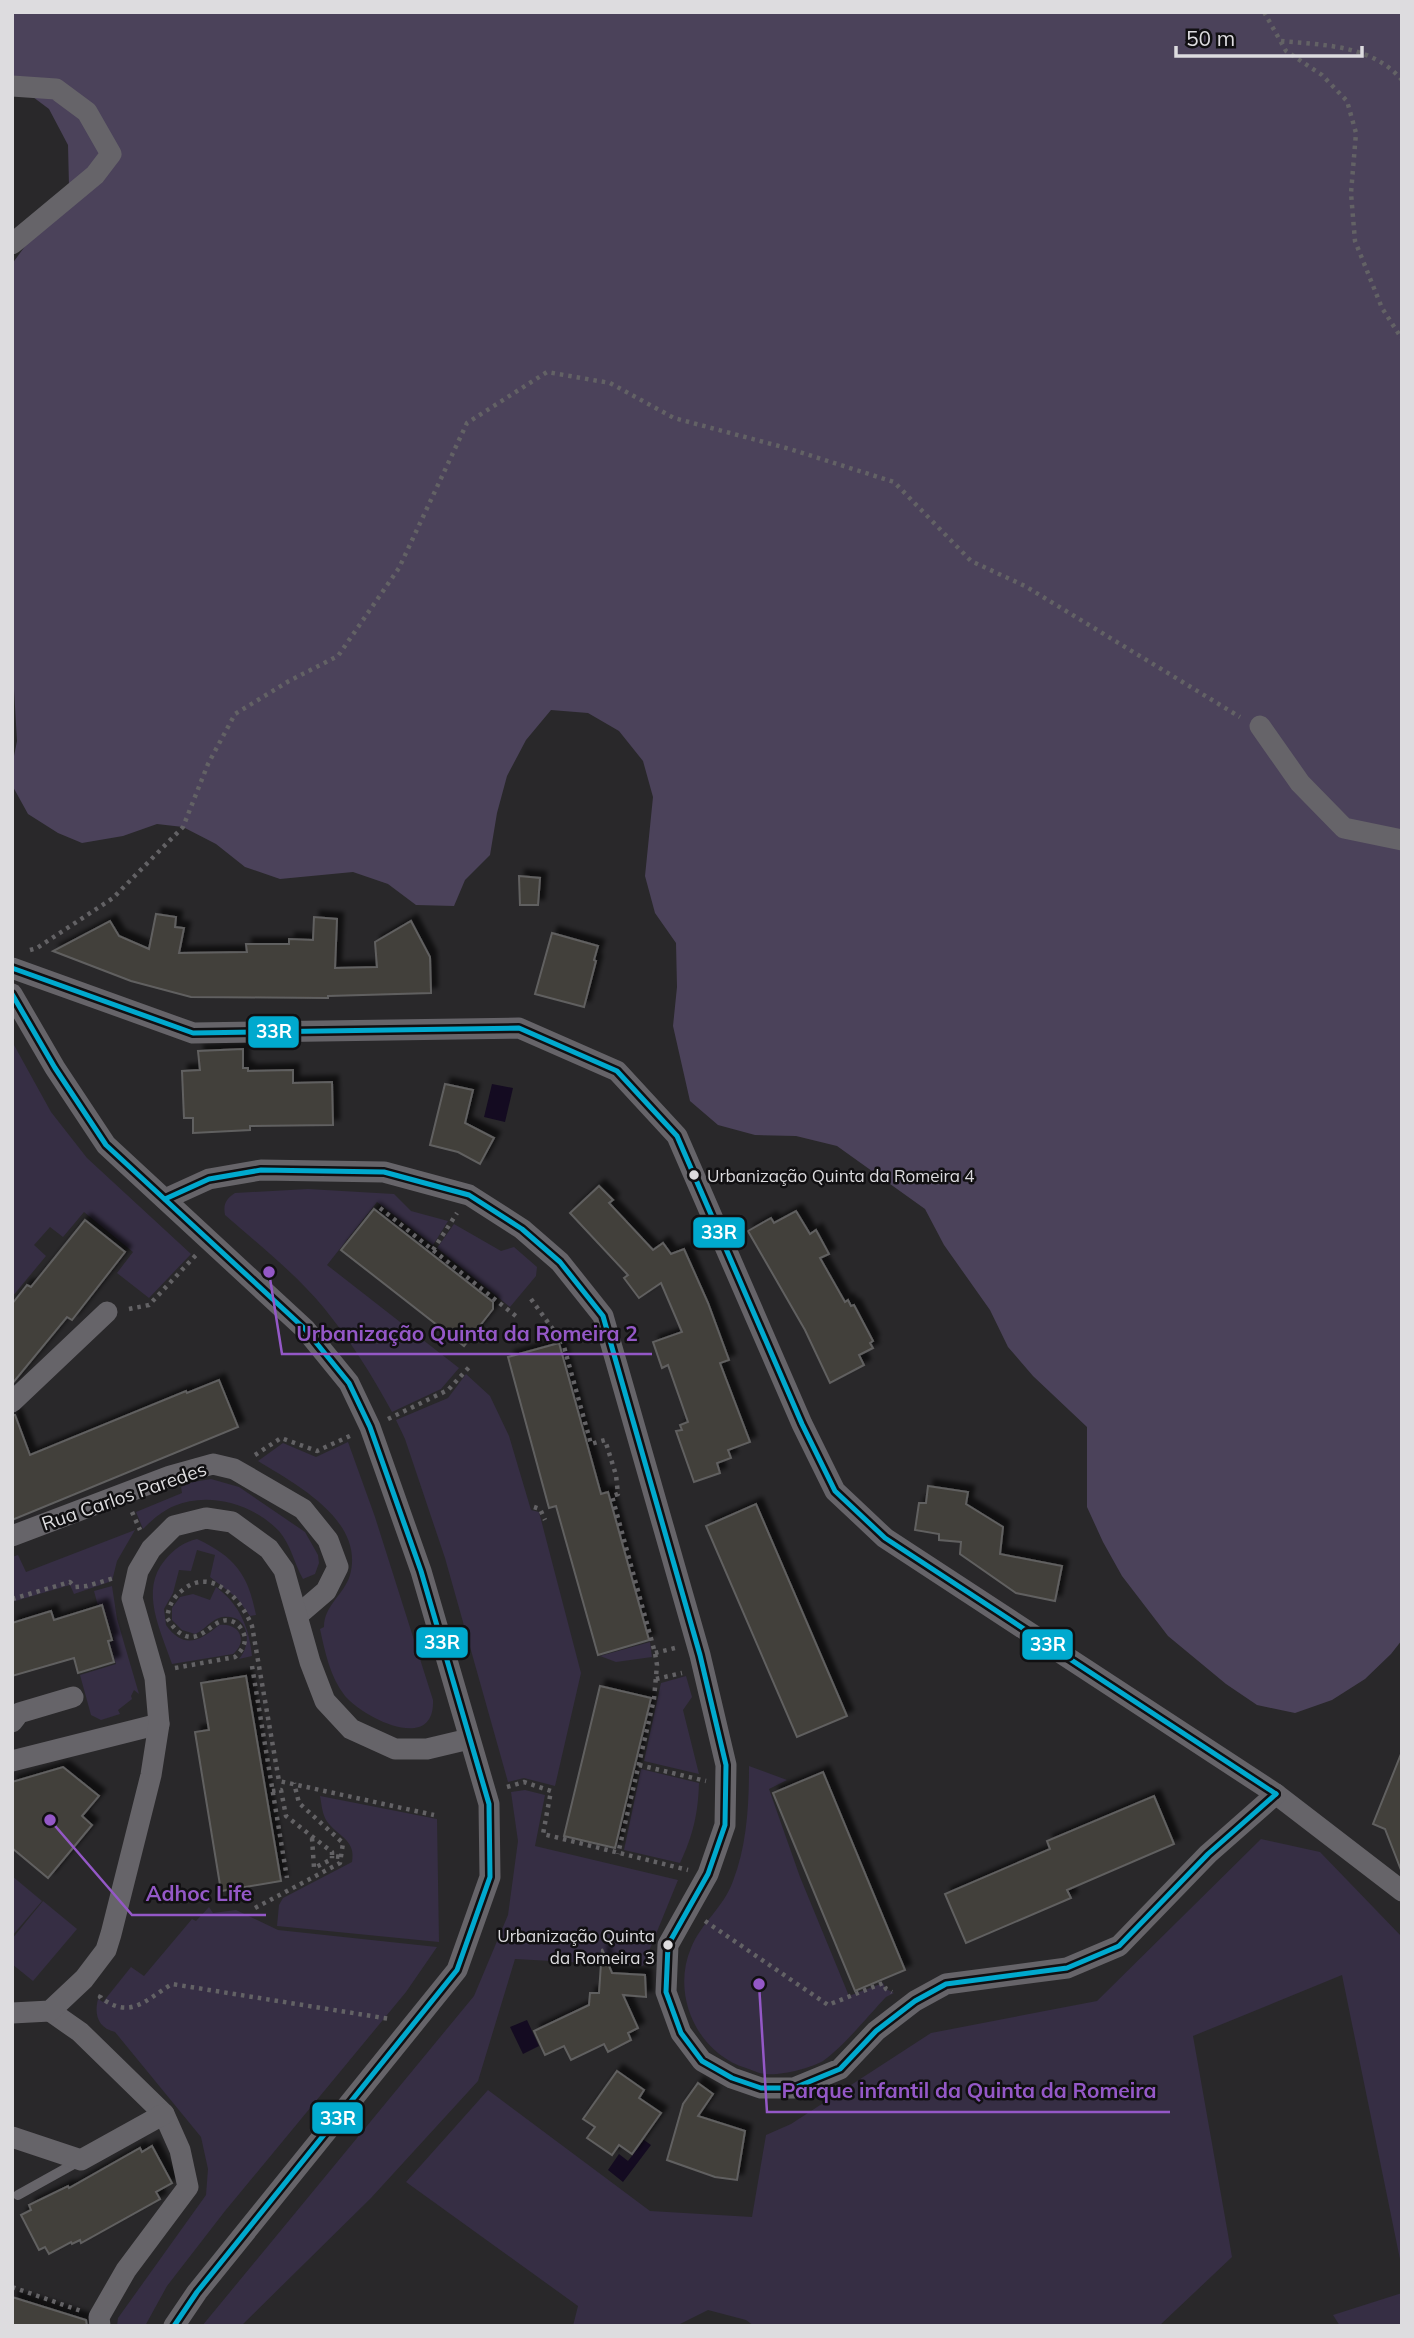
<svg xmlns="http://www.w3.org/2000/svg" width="1414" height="2338" font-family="Mulish,sans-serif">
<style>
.green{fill:#362e44}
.forest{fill:#4b425a}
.water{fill:#140b21}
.building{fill:#423f3a;stroke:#616060;stroke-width:2;filter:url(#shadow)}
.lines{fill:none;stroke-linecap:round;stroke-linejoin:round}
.path{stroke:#636265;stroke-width:4.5;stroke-dasharray:3.5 5;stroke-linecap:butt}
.lane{stroke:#666469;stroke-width:10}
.street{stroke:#666469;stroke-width:21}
.bus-1-casing{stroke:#111012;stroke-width:10}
.bus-1{stroke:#00a9ce;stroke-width:5}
.bus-dot{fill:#dddcdf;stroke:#111012;stroke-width:2.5}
.labels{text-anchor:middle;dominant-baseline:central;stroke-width:5;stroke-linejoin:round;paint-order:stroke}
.bus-label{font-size:17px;fill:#dddcdf;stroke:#111012;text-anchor:start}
.street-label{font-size:19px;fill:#dddcdf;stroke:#111012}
.leader{fill:none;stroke:#9458c7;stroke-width:2.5}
.callout-dot{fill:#9458c7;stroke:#111012;stroke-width:2.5}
.callout-label{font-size:21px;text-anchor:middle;font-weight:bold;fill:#9458c7;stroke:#111012;stroke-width:5;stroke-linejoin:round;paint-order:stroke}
.line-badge{stroke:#111012;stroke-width:2.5}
.badge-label{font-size:19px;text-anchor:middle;font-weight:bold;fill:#fff}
</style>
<defs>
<filter id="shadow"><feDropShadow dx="6" dy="-6" stdDeviation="2" flood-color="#0009"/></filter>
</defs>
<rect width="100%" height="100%" fill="#29282a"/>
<g class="green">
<path d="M 14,1045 L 51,1112 L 87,1158 L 191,1254 L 149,1298 L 117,1273 L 133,1252 L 84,1212 L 63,1237 L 50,1227 L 34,1245 L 46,1256 L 12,1297 L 12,1046 Z"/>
<path d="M 308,1189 L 394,1194 L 411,1211 L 448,1221 L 433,1245 L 377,1202 L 327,1265 L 459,1368 L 441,1389 L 392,1412 C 372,1375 350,1340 324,1308 C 295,1273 258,1244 225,1215 C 223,1204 226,1199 235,1193 Z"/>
<path d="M 454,1224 L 501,1251 L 514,1247 L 537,1267 L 536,1276 L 510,1307 L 437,1248 Z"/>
<path d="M 466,1374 L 490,1396 L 509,1436 L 531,1510 L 539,1512 L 581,1673 L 555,1786 L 524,1778 L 508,1782 L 445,1558 L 405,1439 L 396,1420 L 448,1398 Z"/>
<path d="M 348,1442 L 375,1517 L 433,1700 C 435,1754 364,1718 345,1696 C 330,1677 325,1652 320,1629 L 324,1627 C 324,1605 344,1595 350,1575 C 365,1520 295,1484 258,1461 L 283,1443 L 316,1457 Z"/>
<path d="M 211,1479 L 239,1487 L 305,1532 L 318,1555 L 319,1563 L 315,1574 L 303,1579 C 294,1563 291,1545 279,1531 C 253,1504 209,1491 174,1506 C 162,1511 152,1520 143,1529 L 136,1512 L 182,1493 L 181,1487 L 193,1482 Z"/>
<path d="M 135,1530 L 117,1561 L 112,1581 L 74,1594 L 70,1585 L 12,1602 L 12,1557 L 18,1555 L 26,1572 Z"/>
<path d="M 197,1539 C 235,1557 248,1574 256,1615 L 250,1616 L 237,1598 L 210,1577 L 215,1555 L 197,1550 L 191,1571 L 179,1570 L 173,1593 L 164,1609 L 166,1625 C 184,1650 200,1641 219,1625 C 239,1622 249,1641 233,1654 L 172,1664 C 161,1631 139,1590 165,1560 C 174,1549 184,1542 197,1539 Z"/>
<path d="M 112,1586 L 117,1619 L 139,1694 L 134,1690 L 131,1696 L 132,1699 L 118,1710 L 120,1714 L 101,1720 L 91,1715 L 80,1675 L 116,1664 L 110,1643 L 114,1640 L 103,1605 L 98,1606 L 94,1591 Z"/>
<path d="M 216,1587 C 240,1605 249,1627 252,1656 L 239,1659 C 253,1643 249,1613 222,1617 C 211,1619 205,1630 195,1634 L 182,1630 L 172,1620 L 172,1608 L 180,1597 L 193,1594 L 210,1600 Z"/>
<path d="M 650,1642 L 652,1657 L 616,1662 L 600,1656 Z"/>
<path d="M 686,1676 L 692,1697 L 683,1710 L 699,1774 L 644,1761 L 661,1683 Z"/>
<path d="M 749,1766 L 787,1780 L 769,1789 L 800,1877 L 849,1996 L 883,1983 L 886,1989 L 894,1993 L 886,1997 C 868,2016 843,2047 823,2061 C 811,2068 780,2076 766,2074 C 760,2074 752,2070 746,2068 C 697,2053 671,1995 691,1948 C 701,1923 724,1907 733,1881 C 747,1845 749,1805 749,1766 Z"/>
<path d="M 641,1769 L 699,1783 C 698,1814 693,1835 680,1863 L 624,1850 Z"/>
<path d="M 525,1790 L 545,1795 L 535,1846 L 678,1880 L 643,1966 L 515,1959 L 478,2081 L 371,2198 L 241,2326 L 202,2326 L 474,1996 L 508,1915 L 518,1841 L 511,1792 Z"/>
<path d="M 320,1796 L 437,1819 L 439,1942 L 277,1926 L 279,1905 L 283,1898 L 352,1862 C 356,1841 340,1837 329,1824 C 322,1816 322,1806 320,1796 Z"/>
<path d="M 1261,1839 L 1320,1852 L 1402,1937 L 1402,2269 L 1342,1975 L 1193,2036 L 1232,2257 L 1159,2326 L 754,2326 L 746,2320 L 708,2310 L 676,2326 L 573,2326 L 578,2306 L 406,2182 L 488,2090 L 650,2211 L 752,2217 L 766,2135 L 791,2124 L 931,2033 L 1097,2001 Z"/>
<path d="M 12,1876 L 42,1901 L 12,1936 Z"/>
<path d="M 43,1901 L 77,1929 L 33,1981 L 12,1964 L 12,1939 Z"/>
<path d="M 209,1907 L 213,1913 L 236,1910 L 278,1930 L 437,1947 L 406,1992 L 225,2211 L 167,2286 L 145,2326 L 117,2326 L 118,2318 L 206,2195 L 208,2169 L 201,2137 L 115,2032 C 98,2028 94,2015 98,1999 L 103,2002 L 131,1967 L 144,1976 L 192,1919 L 196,1921 Z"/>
<path d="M 1402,2293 L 1402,2326 L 1340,2326 L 1333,2315 Z"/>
</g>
<path class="forest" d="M 12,12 L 1402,12 L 1402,1640 L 1391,1654 L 1365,1679 L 1332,1700 L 1295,1713 L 1257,1705 L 1226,1684 L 1168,1636 L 1122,1576 L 1103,1542 L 1087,1507 L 1087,1427 L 1033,1376 L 1008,1347 L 990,1310 L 944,1245 L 925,1209 L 837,1146 L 796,1136 L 755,1135 L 718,1125 L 690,1101 L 673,1026 L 677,987 L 676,943 L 655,913 L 645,876 L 653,797 L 643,761 L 619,731 L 588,713 L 551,710 L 526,740 L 507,776 L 497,813 L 490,855 L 465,880 L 454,906 L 416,905 L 388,884 L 353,872 L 280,879 L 245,867 L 216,844 L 183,827 L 157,824 L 123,836 L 82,843 L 58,833 L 28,814 L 12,785 L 12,766 L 17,741 L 12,655 L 12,264 L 69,186 L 68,145 L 49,109 L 17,85 L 12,74 Z"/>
<g class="water">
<path d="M 492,1084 L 513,1088 L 505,1122 L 484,1117 Z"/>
<path d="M 527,2020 L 539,2046 L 523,2054 L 510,2027 Z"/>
<path d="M 644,2140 L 651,2145 L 623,2182 L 608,2170 L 619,2154 L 628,2161 Z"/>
</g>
<g class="building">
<path d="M 519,876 L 540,878 L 538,905 L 520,905 Z"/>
<path d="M 156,914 L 176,917 L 175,927 L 184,928 L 179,953 L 247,952 L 246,944 L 289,944 L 289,939 L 313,940 L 314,917 L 337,919 L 335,968 L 377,967 L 375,942 L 411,921 L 430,957 L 431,993 L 328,996 L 328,998 L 191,997 L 131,981 L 53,951 L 110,921 L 119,936 L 149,949 Z"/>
<path d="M 552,933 L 598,946 L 594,960 L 596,961 L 584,1007 L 535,994 Z"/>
<path d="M 243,1049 L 243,1068 L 248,1068 L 248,1071 L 293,1070 L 293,1083 L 332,1082 L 333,1125 L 250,1126 L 250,1130 L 193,1133 L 193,1118 L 184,1118 L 182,1071 L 200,1070 L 198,1051 Z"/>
<path d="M 445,1084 L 473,1090 L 465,1123 L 494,1138 L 480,1164 L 458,1152 L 430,1145 Z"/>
<path d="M 599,1186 L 613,1200 L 609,1203 L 653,1250 L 663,1243 L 671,1254 L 684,1249 L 708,1303 L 729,1360 L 720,1363 L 750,1442 L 728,1450 L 731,1458 L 717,1463 L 720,1473 L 694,1482 L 676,1431 L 682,1430 L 680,1425 L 688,1422 L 668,1365 L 662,1368 L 653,1342 L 682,1332 L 661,1283 L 639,1298 L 624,1278 L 628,1275 L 570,1213 Z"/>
<path d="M 374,1209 L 493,1302 L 493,1309 L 464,1346 L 341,1250 Z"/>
<path d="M 796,1211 L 810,1234 L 816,1230 L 829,1254 L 820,1258 L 845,1302 L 848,1300 L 851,1306 L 854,1305 L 873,1341 L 870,1343 L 873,1348 L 859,1355 L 864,1365 L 830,1383 L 805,1330 L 748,1231 L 771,1218 L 774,1223 Z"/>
<path d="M 85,1220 L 125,1252 L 72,1320 L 67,1317 L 12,1384 L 12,1304 L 27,1285 L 31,1287 Z"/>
<path d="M 559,1343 L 601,1494 L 608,1492 L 649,1640 L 598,1655 L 556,1506 L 549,1508 L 508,1357 Z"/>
<path d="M 219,1380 L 238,1427 L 12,1520 L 12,1415 L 15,1415 L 30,1455 L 186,1391 L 187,1393 Z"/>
<path d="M 928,1486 L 968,1492 L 966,1504 L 1003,1527 L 1000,1554 L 1062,1566 L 1055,1601 L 1016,1593 L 960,1554 L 961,1542 L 939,1540 L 939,1534 L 915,1530 L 919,1503 L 926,1503 Z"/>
<path d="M 756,1504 L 847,1716 L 797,1737 L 706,1526 Z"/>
<path d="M 102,1605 L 112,1640 L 108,1641 L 114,1662 L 78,1673 L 74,1658 L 12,1676 L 12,1623 L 51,1611 L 54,1620 Z"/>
<path d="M 246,1676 L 281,1881 L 221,1891 L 195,1732 L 209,1730 L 201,1683 Z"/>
<path d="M 600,1686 L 651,1698 L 615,1848 L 564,1836 Z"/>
<path d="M 1401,1754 L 1402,1754 L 1401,1870 L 1385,1829 L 1373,1824 Z"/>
<path d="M 63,1767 L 99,1796 L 82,1816 L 92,1825 L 48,1878 L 12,1848 L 12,1782 Z"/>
<path d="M 823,1772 L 905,1970 L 855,1991 L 773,1793 Z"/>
<path d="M 1154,1796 L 1174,1844 L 1067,1890 L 1071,1898 L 966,1943 L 945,1894 L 1050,1849 L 1047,1841 Z"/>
<path d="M 602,1949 L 612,1973 L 645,1975 L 646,1997 L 623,1995 L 638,2028 L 628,2033 L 631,2040 L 608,2052 L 604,2044 L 571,2060 L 564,2046 L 545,2055 L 534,2031 L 589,2005 L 590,1993 L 599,1993 Z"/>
<path d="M 617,2071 L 644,2090 L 639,2098 L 661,2113 L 632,2154 L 619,2145 L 612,2155 L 587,2138 L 595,2127 L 583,2119 Z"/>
<path d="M 698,2083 L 713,2094 L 698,2116 L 745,2131 L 737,2180 L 715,2177 L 667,2160 L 683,2104 Z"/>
<path d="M 152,2146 L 172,2183 L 156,2192 L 160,2199 L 81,2243 L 80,2240 L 72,2244 L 71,2242 L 49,2254 L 45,2247 L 39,2250 L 21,2215 L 31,2210 L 29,2205 L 68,2186 L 69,2188 L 140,2148 L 142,2152 Z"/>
<path d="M 12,2297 L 86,2320 L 87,2326 L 12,2326 Z"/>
</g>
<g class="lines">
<g class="path">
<path d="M 1264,12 L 1286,51 L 1322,75 L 1347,101 L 1356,133 L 1351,193 L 1355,241 L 1382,308 L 1402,339"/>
<path d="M 1281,41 C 1324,45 1372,45 1402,80"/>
<path d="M 30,950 L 37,948 L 113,898 L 183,827 L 208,764 L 235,714 L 289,681 L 338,656 L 399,568 L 467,423 L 547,372 L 610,383 L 674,418 L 790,449 L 894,482 L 971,561 L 1025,586 L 1240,717"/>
<path d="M 380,1208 L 517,1317"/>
<path d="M 433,1250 L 457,1213"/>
<path d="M 531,1299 L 563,1343 L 591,1444 L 605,1440 L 616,1475 L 618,1494 L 612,1496 L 655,1653 L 657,1665 L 654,1699 L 618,1854"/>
<path d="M 129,1309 L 149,1305 L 196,1255"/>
<path d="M 388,1419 L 448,1390 L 472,1364"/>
<path d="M 255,1455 L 281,1438 L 317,1451 L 352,1435"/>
<path d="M 534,1507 L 540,1509 L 545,1520"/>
<path d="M 132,1512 L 140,1530"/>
<path d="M 12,1599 L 70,1582 L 75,1587 L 87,1586 L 114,1578"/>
<path d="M 655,1653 L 675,1648"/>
<path d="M 252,1666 L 287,1878"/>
<path d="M 175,1668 L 235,1657 C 240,1652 245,1647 245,1638 C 244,1633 241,1627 237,1624 C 219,1611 208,1636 192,1637 C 180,1637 173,1627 167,1618 C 169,1605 173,1597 184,1589 C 212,1567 241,1599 252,1626 L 279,1781 L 434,1815"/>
<path d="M 656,1679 L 682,1673"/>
<path d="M 639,1765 L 706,1781"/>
<path d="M 507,1787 L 524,1782 L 551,1791 L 543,1834 L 688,1870"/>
<path d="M 272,1791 L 281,1790 L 286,1816 L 332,1852 L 332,1856 L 341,1857"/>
<path d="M 312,1838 L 314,1868 L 332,1859 L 332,1856"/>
<path d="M 255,1908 L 340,1863 L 343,1843 L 299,1803 L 294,1783"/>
<path d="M 705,1921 L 828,2005 L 883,1983 L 886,1989 L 892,1992"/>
<path d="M 101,1995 L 100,1997 C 130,2020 144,2001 172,1984 L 390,2019"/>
<path d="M 12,2287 L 81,2311"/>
</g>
<path class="lane" d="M 18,2195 L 81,2160"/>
<g class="street">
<path d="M 12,86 L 56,89 L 87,112 L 111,154 L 95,175 L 12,244"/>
<path d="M 1260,726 L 1300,783 L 1344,828 L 1402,840"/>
<path d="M 12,968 L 193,1033 L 519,1028 L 617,1071 L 677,1136 L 802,1424 L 835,1491 L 885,1538 L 1276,1794 L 1402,1891"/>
<path d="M 12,994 L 55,1068 L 106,1145 L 305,1329 L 349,1383 L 370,1427 L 421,1571 L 489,1804 L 490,1877 L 457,1970 L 197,2292 L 174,2326"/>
<path d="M 165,1199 L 209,1179 L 261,1170 L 384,1172 L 469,1195 L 522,1229 L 560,1262 L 603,1316 L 700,1655 L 726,1765 L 725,1825 L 708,1874 L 668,1945 L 666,1992 L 681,2033 L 702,2061 L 732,2078 L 761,2088 L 794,2088 L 840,2069 L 876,2031 L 915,2001 L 946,1984 L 1067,1968 L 1119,1946 L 1208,1854 L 1276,1794"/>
<path d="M 12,1402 L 107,1312"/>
<path d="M 12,1536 L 170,1476 L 213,1464 L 234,1469 L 303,1509 L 328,1540 L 338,1567 L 326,1591 L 298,1615"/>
<path d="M 12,1722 L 19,1713 L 73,1697"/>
<path d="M 12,1761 L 159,1724"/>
<path d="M 50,2011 L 80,2032 L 164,2114 L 180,2150 L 188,2187 L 126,2270 L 99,2317 L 100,2326"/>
<path d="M 12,2013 L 50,2011 L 84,1979 L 106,1950 L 111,1934 L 151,1775 L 159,1724 L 155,1678 L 132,1598 L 138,1571 L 151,1549 L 174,1526 L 206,1518 L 232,1522 L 269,1549 L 284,1570 L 310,1662 L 325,1701 L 351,1729 L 395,1749 L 427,1749 L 469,1739"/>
<path d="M 12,2137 L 81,2160 L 164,2114"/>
</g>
<defs>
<g id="bus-1">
<path d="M 12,968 L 193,1033 L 519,1028 L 617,1071 L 677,1136 L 802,1424 L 835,1491 L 885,1538 L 1276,1794"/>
<path d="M 12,994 L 55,1068 L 106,1145 L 305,1329 L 349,1383 L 370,1427 L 421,1571 L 489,1804 L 490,1877 L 457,1970 L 197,2292 L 174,2326"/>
<path d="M 165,1199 L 209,1179 L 261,1170 L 384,1172 L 469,1195 L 522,1229 L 560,1262 L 603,1316 L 700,1655 L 726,1765 L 725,1825 L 708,1874 L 668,1945 L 666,1992 L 681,2033 L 702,2061 L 732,2078 L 761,2088 L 794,2088 L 840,2069 L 876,2031 L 915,2001 L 946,1984 L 1067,1968 L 1119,1946 L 1208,1854 L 1276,1794"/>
</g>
</defs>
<use href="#bus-1" class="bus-1-casing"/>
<use href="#bus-1" class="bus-1"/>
</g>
<g class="bus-dot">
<circle cx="694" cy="1175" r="6"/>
<circle cx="668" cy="1945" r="6"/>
</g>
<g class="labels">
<g class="bus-label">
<text x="707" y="1175">Urbanização Quinta da Romeira 4</text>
<text x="655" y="1935" text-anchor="end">Urbanização Quinta<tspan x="655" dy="22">da Romeira 3</tspan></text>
</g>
<g class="street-label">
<text transform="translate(124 1496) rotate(-19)">Rua Carlos Paredes</text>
</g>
</g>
<path class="leader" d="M269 1272L282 1354H652M50 1820L132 1915H266M759 1984L767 2112H1170"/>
<g class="callout-dot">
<circle cx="269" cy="1272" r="7"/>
<circle cx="50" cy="1820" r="7"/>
<circle cx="759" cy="1984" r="7"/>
</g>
<g class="callout-label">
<text x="467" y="1341">Urbanização Quinta da Romeira 2</text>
<text x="199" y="1901">Adhoc Life</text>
<text x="969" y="2098">Parque infantil da Quinta da Romeira</text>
</g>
<g class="line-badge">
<rect x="247" y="1015" width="53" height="34" rx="7" fill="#00a9ce"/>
<rect x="692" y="1216" width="54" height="33" rx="7" fill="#00a9ce"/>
<rect x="415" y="1626" width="54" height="33" rx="7" fill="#00a9ce"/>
<rect x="1021" y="1628" width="53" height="33" rx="7" fill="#00a9ce"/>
<rect x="311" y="2101" width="53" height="34" rx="7" fill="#00a9ce"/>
</g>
<g class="badge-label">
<text x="274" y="1038">33R</text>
<text x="719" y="1239">33R</text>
<text x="442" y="1649">33R</text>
<text x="1048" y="1651">33R</text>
<text x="338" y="2125">33R</text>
</g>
<rect width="1414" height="2338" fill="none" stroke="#dddcdf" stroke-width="28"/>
<path d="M1176 46v10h186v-10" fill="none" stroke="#dddcdf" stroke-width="3.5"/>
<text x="1186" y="46" font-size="21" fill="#dddcdf" stroke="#111012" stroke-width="5" paint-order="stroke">50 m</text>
</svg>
